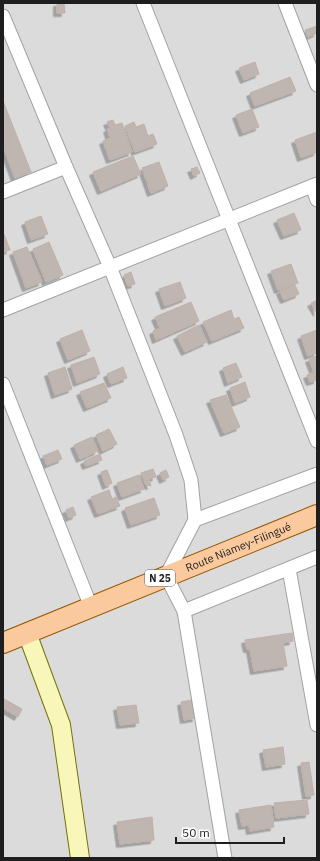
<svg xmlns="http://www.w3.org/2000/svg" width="320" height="861" font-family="'IBM Plex Sans',sans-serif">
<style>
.residential{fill:#dcdbdb}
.building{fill:#bfb6b1;stroke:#c0b0a7;filter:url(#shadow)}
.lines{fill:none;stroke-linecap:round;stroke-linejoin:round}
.street-casing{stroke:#a2a2a2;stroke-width:15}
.secondary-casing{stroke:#727407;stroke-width:20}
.primary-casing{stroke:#965703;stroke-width:22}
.street{stroke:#fff;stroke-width:13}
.secondary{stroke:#f8f6b9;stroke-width:18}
.primary{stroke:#faca9e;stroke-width:20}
.labels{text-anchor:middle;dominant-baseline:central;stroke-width:3;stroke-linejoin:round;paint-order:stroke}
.shield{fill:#fff;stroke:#626262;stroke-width:1}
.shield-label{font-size:10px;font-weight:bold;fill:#1e1e1e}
.street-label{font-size:11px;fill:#1e1e1e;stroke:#fff}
</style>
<defs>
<filter id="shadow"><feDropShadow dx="-3.5" dy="3.5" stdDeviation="0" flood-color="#0004"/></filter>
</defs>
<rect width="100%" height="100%" fill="#efeae4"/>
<rect class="residential" x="3" y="3" width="314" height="855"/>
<g class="building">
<path d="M 57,3 L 64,3 L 65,13 L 57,13 Z"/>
<path d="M 317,26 L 317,33 L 308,37 L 305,30 Z"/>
<path d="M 255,62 L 259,74 L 244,80 L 239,68 Z"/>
<path d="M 290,77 L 296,91 L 255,106 L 250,93 Z"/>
<path d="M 3,101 L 31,172 L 15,178 L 3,146 Z"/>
<path d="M 252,109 L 259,127 L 243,133 L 236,115 Z"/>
<path d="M 113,120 L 115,125 L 122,123 L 132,152 L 110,160 L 103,141 L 110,138 L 107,129 L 110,128 L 107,122 Z"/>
<path d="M 134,122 L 136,127 L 144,124 L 148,136 L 153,134 L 157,144 L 135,152 L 125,126 Z"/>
<path d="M 317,132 L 317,152 L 301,158 L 295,140 Z"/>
<path d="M 133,156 L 141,174 L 101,191 L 93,172 Z"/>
<path d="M 159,162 L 168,186 L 151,193 L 142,168 Z"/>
<path d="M 197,167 L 200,173 L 194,176 L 191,169 Z"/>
<path d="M 294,213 L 301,230 L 284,236 L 277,220 Z"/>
<path d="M 41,216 L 48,234 L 31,240 L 25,222 Z"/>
<path d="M 4,234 L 10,250 L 3,252 L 3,235 Z"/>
<path d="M 49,242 L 63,275 L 46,282 L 33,249 Z"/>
<path d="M 27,247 L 42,282 L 26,288 L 13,252 Z"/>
<path d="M 291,264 L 298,283 L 278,290 L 271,271 Z"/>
<path d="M 131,272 L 135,284 L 128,286 L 124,275 Z"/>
<path d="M 180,282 L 186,298 L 165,306 L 159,289 Z"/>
<path d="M 295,285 L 299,294 L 284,300 L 280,291 Z"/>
<path d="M 317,300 L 317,313 L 311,303 Z"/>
<path d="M 191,302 L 199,321 L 156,340 L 153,331 L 160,328 L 155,317 Z"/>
<path d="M 231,310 L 234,319 L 239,317 L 244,328 L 212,341 L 203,322 Z"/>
<path d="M 199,325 L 207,342 L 185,352 L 177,336 Z"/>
<path d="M 82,330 L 90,351 L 68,360 L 60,339 Z"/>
<path d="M 317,330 L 317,353 L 308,356 L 301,336 Z"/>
<path d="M 317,356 L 317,380 L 310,382 L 307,375 L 314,372 L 309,359 Z"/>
<path d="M 94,357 L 100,374 L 77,383 L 71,365 Z"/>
<path d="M 236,363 L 242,377 L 228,383 L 223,368 Z"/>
<path d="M 65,367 L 72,389 L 55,395 L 48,373 Z"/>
<path d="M 123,367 L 127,378 L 111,384 L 107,374 Z"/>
<path d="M 245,382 L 250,397 L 235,403 L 230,388 Z"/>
<path d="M 104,383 L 111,398 L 87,408 L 80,392 Z"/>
<path d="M 226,395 L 240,427 L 224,433 L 210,400 Z"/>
<path d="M 109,429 L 117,444 L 103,451 L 96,435 Z"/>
<path d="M 92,437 L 98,451 L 80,459 L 74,445 Z"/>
<path d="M 58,450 L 62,459 L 47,465 L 43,456 Z"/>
<path d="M 100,454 L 102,460 L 86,466 L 84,461 Z"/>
<path d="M 153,469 L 156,477 L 149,479 L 151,486 L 146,485 L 141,473 Z"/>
<path d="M 107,470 L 112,483 L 106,486 L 101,472 Z"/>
<path d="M 166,470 L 169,477 L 163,480 L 160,473 Z"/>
<path d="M 139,475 L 144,489 L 122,497 L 117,483 Z"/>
<path d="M 109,490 L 112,499 L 116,497 L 120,506 L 98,514 L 91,497 Z"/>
<path d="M 154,498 L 160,515 L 131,525 L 125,508 Z"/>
<path d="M 73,507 L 76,515 L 69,518 L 66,510 Z"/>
<path d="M 292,633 L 293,641 L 283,643 L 287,666 L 254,671 L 250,649 L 247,649 L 245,640 Z"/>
<path d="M 4,699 L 22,709 L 18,717 L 3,708 Z"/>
<path d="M 192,700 L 196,718 L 184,720 L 181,702 Z"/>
<path d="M 136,705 L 139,723 L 120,725 L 117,707 Z"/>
<path d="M 283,747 L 285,764 L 266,767 L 263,750 Z"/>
<path d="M 309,762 L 314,795 L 306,796 L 301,763 Z"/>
<path d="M 307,800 L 309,814 L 276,818 L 274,803 Z"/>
<path d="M 271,805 L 274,827 L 250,831 L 249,825 L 242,826 L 239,810 Z"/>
<path d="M 152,817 L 154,840 L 120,844 L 117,822 Z"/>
</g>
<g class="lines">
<defs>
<g id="street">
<path d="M 143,3 L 317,441"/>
<path d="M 285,3 L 317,85"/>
<path d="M 3,16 L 66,167 L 110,267 L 176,435 L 191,480 L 195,520 L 166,576 L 184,611 L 225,858"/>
<path d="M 312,186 L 317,200"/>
<path d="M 3,192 L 66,167"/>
<path d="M 3,310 L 317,184"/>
<path d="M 3,384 L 91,607"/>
<path d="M 195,520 L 317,474"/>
<path d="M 289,569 L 317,725"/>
<path d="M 184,611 L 317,557"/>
</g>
<path id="secondary" d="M 27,633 L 61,725 L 80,858"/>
<g id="primary">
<path id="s1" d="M 3,643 L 317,515"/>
</g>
</defs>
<use href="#street" class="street-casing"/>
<use href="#secondary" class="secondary-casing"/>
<use href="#primary" class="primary-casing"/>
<use href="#street" class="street"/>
<use href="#secondary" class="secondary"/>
<use href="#primary" class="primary"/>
</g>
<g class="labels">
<rect class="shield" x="145" y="570" width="30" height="16" rx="3"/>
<g class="shield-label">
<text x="160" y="578">N 25</text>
</g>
<g class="street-label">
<text stroke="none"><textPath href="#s1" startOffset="254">Route Niamey-Filingué</textPath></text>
</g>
</g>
<rect width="320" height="861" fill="none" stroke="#1e1e1e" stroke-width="8"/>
<path d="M176 837v6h108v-6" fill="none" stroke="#1e1e1e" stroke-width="2"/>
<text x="182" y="837" font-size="12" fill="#1e1e1e" stroke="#ffffff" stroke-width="3" paint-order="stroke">50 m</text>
</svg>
